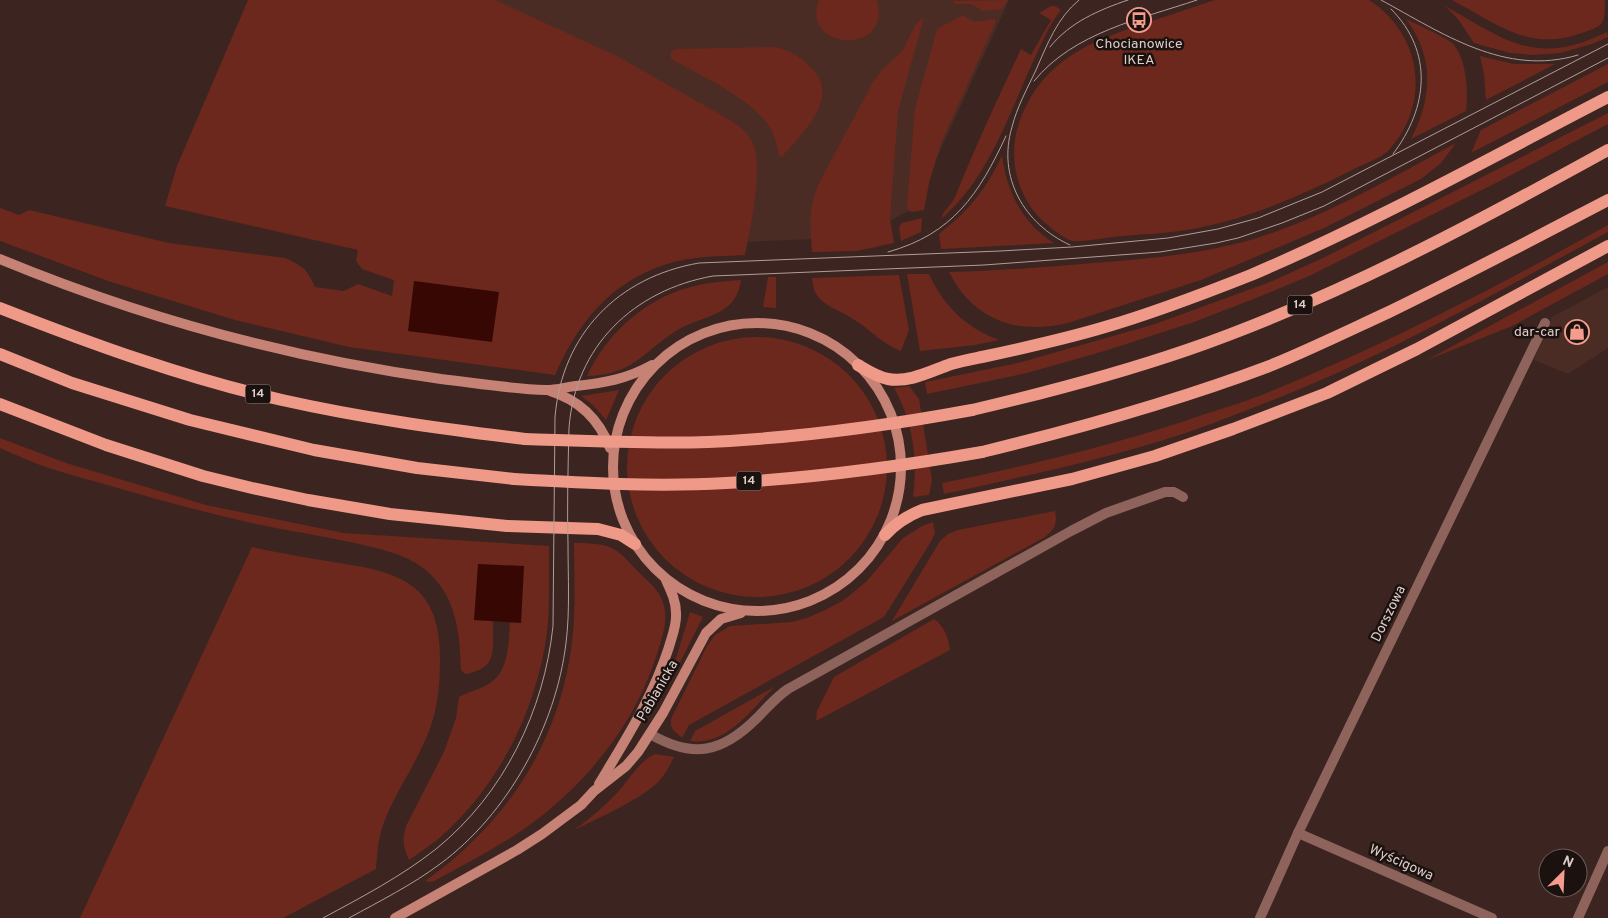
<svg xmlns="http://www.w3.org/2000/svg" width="1608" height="918" font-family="Overpass,sans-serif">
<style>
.built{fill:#4a2c25}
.green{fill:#6c281c}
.water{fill:#370803}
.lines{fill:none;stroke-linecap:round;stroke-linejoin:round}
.street{stroke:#8d635b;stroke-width:10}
.secondary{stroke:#c58275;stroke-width:10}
.primary{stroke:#ef9a88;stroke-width:12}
.tram{stroke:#b09d99;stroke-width:1}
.primary-bridge{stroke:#ef9a88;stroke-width:12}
.labels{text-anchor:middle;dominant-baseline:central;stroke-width:5;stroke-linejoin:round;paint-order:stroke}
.shield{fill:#1b110f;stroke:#a49592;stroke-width:1}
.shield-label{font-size:12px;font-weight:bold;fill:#dececa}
.poi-label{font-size:14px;fill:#dececa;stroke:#1b110f}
.street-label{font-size:14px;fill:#dececa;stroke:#1b110f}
</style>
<rect width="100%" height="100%" fill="#3c2420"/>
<g class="built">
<path d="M 248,0 L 1009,0 L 914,208 L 859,237 L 747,242 Z"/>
<path d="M 1608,287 L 1608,348 L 1568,374 L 1534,360 L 1552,317 Z"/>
</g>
<g class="green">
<path d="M 248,0 L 495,0 L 617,56 L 723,116 C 733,122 744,128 750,138 C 766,161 750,228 745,255 C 726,256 707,256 688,259 C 621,271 581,315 555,375 L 349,347 L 235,320 L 111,282 L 0,241 L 0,208 L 19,215 L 29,210 L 169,243 L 285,258 C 303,266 307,269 315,287 L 344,291 L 358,284 L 392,296 L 394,280 L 362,269 L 356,261 L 358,250 L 165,206 L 177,166 Z"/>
<path d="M 819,0 L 877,0 C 893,57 799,50 819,0 Z"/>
<path d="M 1008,0 L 1002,9 L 983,11 L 971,4 L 955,4 L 953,1 Z"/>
<path d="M 1215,0 L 1369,0 C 1422,34 1432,104 1388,151 C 1380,159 1363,164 1352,170 C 1303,195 1252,217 1198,228 C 1173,233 1147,234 1122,236 C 1110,237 1083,242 1073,241 C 1065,239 1056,232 1050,227 C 1019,203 1006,161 1019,123 C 1041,62 1086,43 1143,24 C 1167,16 1191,8 1215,0 Z"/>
<path d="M 1452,0 L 1605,0 C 1604,24 1606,25 1582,33 C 1529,52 1497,24 1452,0 Z"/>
<path d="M 1051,6 L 1055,6 L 1061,10 C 1048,26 1041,45 1032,64 C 1007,119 988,179 941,219 C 944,209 951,206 955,197 C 975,147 998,98 1021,49 L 1031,55 L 1051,20 L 1039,13 Z"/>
<path d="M 1445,6 C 1508,41 1535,67 1607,32 L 1608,37 L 1592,44 L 1560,53 L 1534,55 L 1510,53 L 1474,43 L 1458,19 Z"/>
<path d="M 963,15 L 974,22 L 994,19 L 996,21 L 941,143 L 929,183 L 924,210 L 912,212 L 908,210 L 907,205 L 915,109 L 937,29 Z"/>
<path d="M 924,17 L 898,111 L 890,219 L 894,243 L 857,251 L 812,252 C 811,224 807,212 819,183 L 873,82 L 883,69 L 902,51 L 916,24 Z"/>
<path d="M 1406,19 C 1418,25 1443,36 1452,43 C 1466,56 1469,93 1466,111 L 1411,139 C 1432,99 1435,57 1406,19 Z"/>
<path d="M 772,47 C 786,48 795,54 806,63 C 845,94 805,130 782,157 L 779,155 C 777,146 775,137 771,129 C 753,99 703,77 673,60 L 671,58 L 671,52 L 676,49 Z"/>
<path d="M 1480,56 L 1514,64 L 1555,64 L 1486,100 L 1484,74 Z"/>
<path d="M 1608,64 L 1608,82 L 1471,153 L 1481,130 Z"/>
<path d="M 1608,113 L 1608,124 L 1500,181 L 1307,277 L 1251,300 L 1194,322 L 1108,350 L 1027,373 L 927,394 L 925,382 L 1018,363 L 1155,324 L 1270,282 L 1323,258 Z"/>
<path d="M 1456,143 L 1441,163 L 1421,179 L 1324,228 L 1201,280 L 1068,323 C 1017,335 974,321 949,272 C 997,271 1045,267 1093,263 C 1147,259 1201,254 1254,239 C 1325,217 1391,178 1456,143 Z"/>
<path d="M 1002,155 C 1007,192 1022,223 1054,243 L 941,249 L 939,234 C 968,212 988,187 1002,155 Z"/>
<path d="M 922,218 L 921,232 L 901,241 L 899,227 L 902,223 Z"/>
<path d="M 1608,225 L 1608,232 C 1523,278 1438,326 1350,367 C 1305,388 1258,406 1211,424 C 1124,456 1034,474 944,494 L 942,483 C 1031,465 1119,444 1205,414 C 1223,408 1241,403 1259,396 C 1379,348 1495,288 1608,225 Z"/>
<path d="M 1608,262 L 1608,274 L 1512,326 L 1425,361 Z"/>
<path d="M 907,274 L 929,274 C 943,305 966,328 999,340 L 975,345 L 920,351 Z"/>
<path d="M 899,275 L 909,330 L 901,351 C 882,344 870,329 853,319 C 843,312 829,308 820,299 C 814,293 813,286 812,278 Z"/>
<path d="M 768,277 L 776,277 L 776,308 L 763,307 Z"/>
<path d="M 741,280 C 739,291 736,300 727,307 C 714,317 696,320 681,328 C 644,349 636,375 587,376 C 608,331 649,295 699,285 C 712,282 727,281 741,280 Z"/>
<circle cx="757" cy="467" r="130"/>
<path d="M 909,386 L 919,399 L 932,480 L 929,495 L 913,497 C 918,460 913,421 894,388 Z"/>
<path d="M 619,390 L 606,420 L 593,405 L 581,396 Z"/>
<path d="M 0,438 L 66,463 L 206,505 L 344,533 L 549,546 C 549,575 550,605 547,633 C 536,712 498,788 437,840 C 428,847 419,853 409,860 C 403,846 402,841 406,826 L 444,752 L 456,718 L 459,697 C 468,692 477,690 485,686 C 510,674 508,645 510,622 L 521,622 L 474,620 L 493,621 C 492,650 499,668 465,674 L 461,670 C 460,632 456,593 423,568 C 403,553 379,549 355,543 C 318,535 281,530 243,521 C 199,511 155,499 111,486 C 91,480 70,475 49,468 C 33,463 16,455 0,448 Z"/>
<path d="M 1055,511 C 1058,523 1054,530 1045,537 L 892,621 L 940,541 L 948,534 L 958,530 Z"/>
<path d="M 933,522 L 935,533 L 932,540 L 884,617 L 689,725 L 682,738 L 673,730 L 671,725 L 671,719 L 707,646 L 715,635 L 730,626 L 791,622 L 807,618 L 825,610 L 844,600 L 867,581 L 903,538 L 922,526 Z"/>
<path d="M 574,543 C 621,543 616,551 647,580 C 674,605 666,626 656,657 C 634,726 584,787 524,829 C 495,849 463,865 432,882 L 425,881 C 506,824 560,742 572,642 C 576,609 574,576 574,543 Z"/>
<path d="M 252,547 C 277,552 302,557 327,561 C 356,566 393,569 416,589 C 436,607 440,634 440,659 C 440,689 437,716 424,743 C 411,772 392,798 382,828 C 378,841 377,856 376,869 L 283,918 L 80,918 Z"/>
<path d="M 690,612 L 703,617 L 674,674 L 672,672 Z"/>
<path d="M 934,619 C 945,627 948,637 950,650 L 816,721 L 817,711 L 834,677 Z"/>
<path d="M 774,687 C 751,710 727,746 690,741 L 695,731 Z"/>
<path d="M 655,754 L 674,757 C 670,765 666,773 660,780 C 643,799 597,818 573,831 C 589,819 604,807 617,793 C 629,780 639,761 655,754 Z"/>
</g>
<g class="water">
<path d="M 414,281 L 499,292 L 492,342 L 408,331 Z"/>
<path d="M 478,564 L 524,566 L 521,623 L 474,620 Z"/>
</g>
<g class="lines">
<g class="street">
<path d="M 650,734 C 693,759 722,753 757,718 C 767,708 776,697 788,689 L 1071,531 L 1106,513 L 1165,492 L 1174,492 L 1183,497"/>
<path d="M 1298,833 L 1492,918"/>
<path d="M 1260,918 L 1298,833 L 1545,323"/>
<path d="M 1578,918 L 1608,851"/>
</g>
<g class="secondary">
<path d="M 0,259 C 143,318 288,358 441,379 C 476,383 511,389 546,390 C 557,390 566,387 576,386 C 604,383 627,379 652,365"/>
<circle cx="757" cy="467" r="144"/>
<path d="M 550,391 C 579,400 599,419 610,448"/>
<path d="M 599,784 C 626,739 653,697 669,647 C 672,636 677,625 676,613 C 676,601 671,591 666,580"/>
<path d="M 395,918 L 517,850 L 542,834 L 581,805 L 594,791 L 626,766 L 638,752 L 663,713 L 706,633 L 721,619 L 741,613"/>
</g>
<g class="primary">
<path d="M 0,308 C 92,344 185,378 282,400 C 362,418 443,429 525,439"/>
<path d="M 0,354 L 72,383 L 190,420 L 314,450 L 417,468 L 514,479"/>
<path d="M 858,365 C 868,371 877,377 888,379 C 909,383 931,371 951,364 C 961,361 972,359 982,357 C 1024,348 1065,339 1105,327 C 1154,313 1203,294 1251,275 C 1373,223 1490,158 1608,97"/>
<path d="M 0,404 L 106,445 L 203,476 L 252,488 L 308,500 L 390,514 L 507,526 L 598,529 L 621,535 L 635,544"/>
<path d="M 972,410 C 1045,393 1117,374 1187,350 C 1334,299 1472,225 1608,150"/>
<path d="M 982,452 C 1080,428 1177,401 1272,365 C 1311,349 1350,330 1389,312 C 1463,276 1535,238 1608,200"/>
<path d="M 885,535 C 896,523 907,516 922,510 L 1072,479 L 1155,456 L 1233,429 L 1327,393 L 1417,349 L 1608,246"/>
</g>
<g class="tram">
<path d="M 1381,0 C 1442,33 1505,77 1578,55"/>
<path d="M 1391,9 C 1434,52 1428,108 1393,154"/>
<path d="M 1050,47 C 1070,22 1099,10 1128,0"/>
<path d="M 1034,81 C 1074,32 1141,19 1197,0"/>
<path d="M 1070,245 C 1024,224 997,177 1012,127 C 1017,107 1027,89 1036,70 C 1047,45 1057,18 1079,0"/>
<path d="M 888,252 C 953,234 979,194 1006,136"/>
<path d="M 323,918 C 362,897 402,876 436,849 C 504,794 544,711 553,626 L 555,417 C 562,334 618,277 699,263 L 1000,251 L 1072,247 L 1168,238 L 1218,229 L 1258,218 L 1322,192 L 1608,44"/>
<path d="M 349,918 C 380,901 412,885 440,864 C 508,814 556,726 566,643 C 570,611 568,577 568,545 C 567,506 568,467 569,428 C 575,346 634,290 713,276 L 984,265 L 1160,252 L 1216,243 L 1238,238 L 1282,223 L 1324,206 L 1608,58"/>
</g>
<g class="primary-bridge">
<path d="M 525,439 C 586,441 647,444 708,442 C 797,438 885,426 972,410"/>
<path d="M 514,479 C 585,483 656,487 726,483 C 812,478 897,467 982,452"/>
</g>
</g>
<defs>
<symbol id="bus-ring" viewBox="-11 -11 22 22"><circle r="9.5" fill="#1b110f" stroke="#f49d8c" stroke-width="1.5"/><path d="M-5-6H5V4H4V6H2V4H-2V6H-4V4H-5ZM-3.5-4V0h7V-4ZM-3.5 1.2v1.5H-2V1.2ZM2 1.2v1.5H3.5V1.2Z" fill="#f49d8c"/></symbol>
<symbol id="shop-ring" viewBox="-11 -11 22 22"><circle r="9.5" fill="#1b110f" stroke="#f49d8c" stroke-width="1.5"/><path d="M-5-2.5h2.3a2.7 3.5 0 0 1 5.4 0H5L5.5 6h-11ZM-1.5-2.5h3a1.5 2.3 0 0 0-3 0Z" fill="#f49d8c"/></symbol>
</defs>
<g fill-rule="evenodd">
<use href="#bus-ring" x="1125" y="6" width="28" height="28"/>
<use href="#shop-ring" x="1563" y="318" width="28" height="28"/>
</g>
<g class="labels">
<g class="shield">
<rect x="1287.5" y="295.5" width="25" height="19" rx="4"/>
<rect x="245.5" y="384.5" width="25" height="19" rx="4"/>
<rect x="736.5" y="471.5" width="25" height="19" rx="4"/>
</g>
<g class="shield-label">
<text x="1300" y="305">14</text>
<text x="258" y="394">14</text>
<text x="749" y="481">14</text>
</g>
<g class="poi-label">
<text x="1139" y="44">Chocianowice<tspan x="1139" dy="16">IKEA</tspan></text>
<text x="1560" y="332" text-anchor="end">dar-car</text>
</g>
<g class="street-label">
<text transform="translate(1389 614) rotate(-64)">Dorszowa</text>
<text transform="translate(658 691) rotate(-60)">Pabianicka</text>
<text transform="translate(1401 863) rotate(24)">Wyścigowa</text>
</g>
</g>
<g transform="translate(1563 873) rotate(24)"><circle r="24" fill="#1b110f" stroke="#695d5a"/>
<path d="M0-4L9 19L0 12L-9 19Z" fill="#f49d8c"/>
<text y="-8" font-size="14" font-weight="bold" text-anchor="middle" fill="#dececa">N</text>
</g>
</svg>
